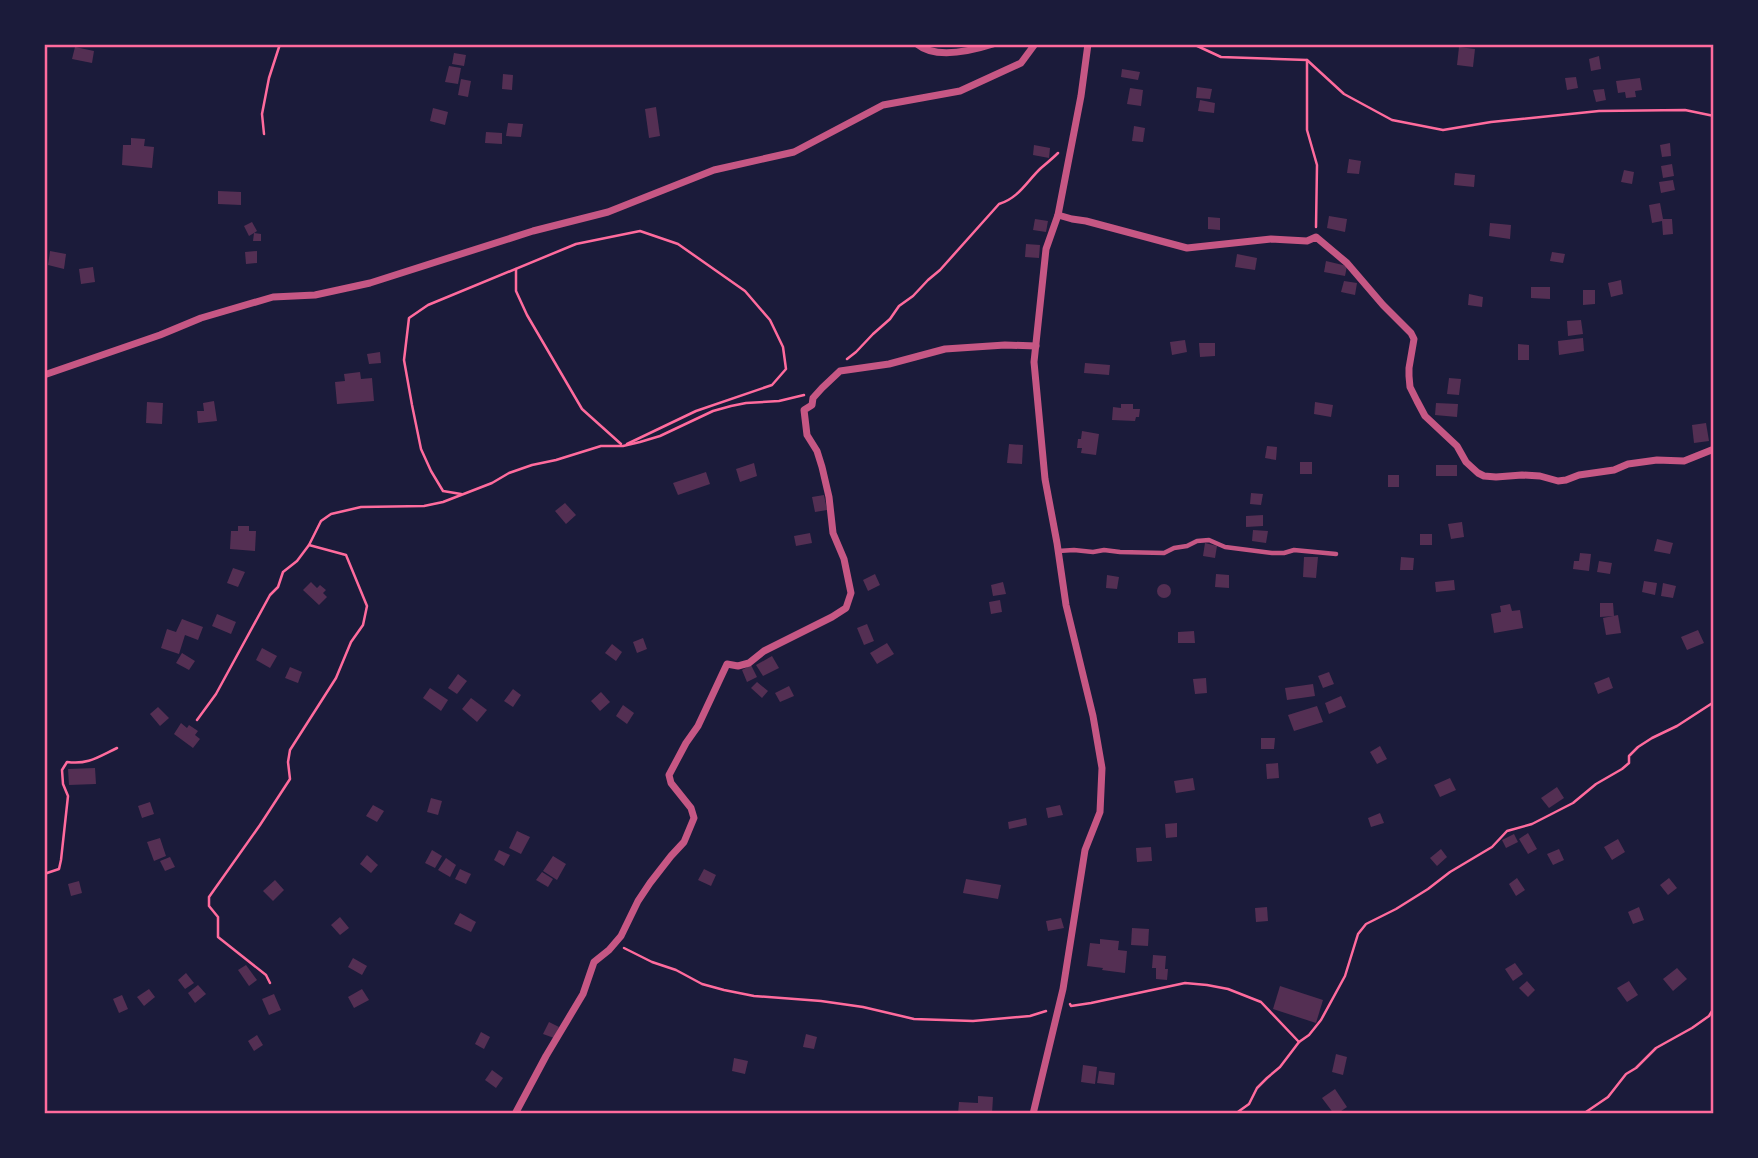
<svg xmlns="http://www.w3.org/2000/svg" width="1758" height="1158" font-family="'Asap Condensed',sans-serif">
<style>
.building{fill:#542f53}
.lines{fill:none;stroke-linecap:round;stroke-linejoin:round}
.path{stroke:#ff6b9d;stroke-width:2.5}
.service{stroke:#c65784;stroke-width:4.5}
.minor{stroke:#c65784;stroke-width:7}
.neatline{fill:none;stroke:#ff6b9d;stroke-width:2.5}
</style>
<rect width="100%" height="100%" fill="#1b1b3a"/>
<g class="building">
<path d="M 75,47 L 94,51 L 92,63 L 72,59 Z"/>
<path d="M 1459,47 L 1475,49 L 1473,67 L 1457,65 Z"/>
<path d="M 454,53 L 466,55 L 464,66 L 452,64 Z"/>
<path d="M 1599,56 L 1601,69 L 1591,71 L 1589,59 Z"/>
<path d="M 449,66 L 461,68 L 458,84 L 445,82 Z"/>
<path d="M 1122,69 L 1140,72 L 1138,80 L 1121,77 Z"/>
<path d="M 503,74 L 513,75 L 512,90 L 502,89 Z"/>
<path d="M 1576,77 L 1578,88 L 1567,90 L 1565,78 Z"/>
<path d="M 1640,78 L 1642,90 L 1635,91 L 1636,97 L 1626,98 L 1625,92 L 1618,93 L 1616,81 Z"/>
<path d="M 461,79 L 471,81 L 468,97 L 458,95 Z"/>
<path d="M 1197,87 L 1212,89 L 1210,99 L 1196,98 Z"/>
<path d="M 1130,88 L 1143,90 L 1141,106 L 1127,104 Z"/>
<path d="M 1604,89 L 1606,100 L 1596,102 L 1593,90 Z"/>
<path d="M 1200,100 L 1215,103 L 1214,113 L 1198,111 Z"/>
<path d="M 656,107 L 660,136 L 649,138 L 645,109 Z"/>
<path d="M 433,108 L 448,112 L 445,125 L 430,121 Z"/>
<path d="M 508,123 L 523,124 L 521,137 L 506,136 Z"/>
<path d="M 1134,126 L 1145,128 L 1143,142 L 1132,141 Z"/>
<path d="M 486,132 L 502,133 L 502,144 L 485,143 Z"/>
<path d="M 131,138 L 145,139 L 144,146 L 154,147 L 152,168 L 122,165 L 123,145 L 131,145 Z"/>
<path d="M 1670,143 L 1671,156 L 1662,157 L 1660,145 Z"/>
<path d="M 1034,145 L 1050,148 L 1049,158 L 1033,155 Z"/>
<path d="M 1349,159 L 1361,161 L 1359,174 L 1347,173 Z"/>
<path d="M 1672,164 L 1674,176 L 1663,178 L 1661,166 Z"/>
<path d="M 1624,170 L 1634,172 L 1632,184 L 1621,182 Z"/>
<path d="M 1455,173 L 1475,175 L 1474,187 L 1454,185 Z"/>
<path d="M 1673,180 L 1675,190 L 1661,193 L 1659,182 Z"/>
<path d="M 218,191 L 241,192 L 241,205 L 218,204 Z"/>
<path d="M 1660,203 L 1663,219 L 1672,219 L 1673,234 L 1663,235 L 1662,221 L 1652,223 L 1649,205 Z"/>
<path d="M 1329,216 L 1347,219 L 1345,232 L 1327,228 Z"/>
<path d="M 1208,217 L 1220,218 L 1220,230 L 1208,229 Z"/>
<path d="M 1035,219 L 1048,221 L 1046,232 L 1033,230 Z"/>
<path d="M 252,222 L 257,231 L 254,233 L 261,234 L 261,241 L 253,241 L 254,233 L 249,236 L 244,226 Z"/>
<path d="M 1490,223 L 1511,225 L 1510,239 L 1489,236 Z"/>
<path d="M 1026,244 L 1040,245 L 1039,258 L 1025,257 Z"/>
<path d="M 50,251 L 66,254 L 64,269 L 48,265 Z"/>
<path d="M 257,251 L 257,263 L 246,264 L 245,252 Z"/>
<path d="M 1552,252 L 1565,254 L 1563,263 L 1550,261 Z"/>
<path d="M 1237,254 L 1257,258 L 1255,270 L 1235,267 Z"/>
<path d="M 1326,261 L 1347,266 L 1345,276 L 1324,272 Z"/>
<path d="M 93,267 L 95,282 L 81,284 L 79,269 Z"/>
<path d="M 1621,280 L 1623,294 L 1611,297 L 1608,283 Z"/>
<path d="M 1344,281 L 1357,283 L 1355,295 L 1341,292 Z"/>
<path d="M 1531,287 L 1550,287 L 1550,299 L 1531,298 Z"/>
<path d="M 1583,290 L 1595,290 L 1595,304 L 1583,305 Z"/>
<path d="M 1469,294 L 1483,297 L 1482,307 L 1468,305 Z"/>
<path d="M 1581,320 L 1583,334 L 1568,336 L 1567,321 Z"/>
<path d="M 1583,338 L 1584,351 L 1559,355 L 1558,341 Z"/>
<path d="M 1185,340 L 1187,352 L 1172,355 L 1170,342 Z"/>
<path d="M 1199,343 L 1215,343 L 1215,356 L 1200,357 Z"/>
<path d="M 1518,344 L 1529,345 L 1529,360 L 1518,360 Z"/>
<path d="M 380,352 L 381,363 L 369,364 L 367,354 Z"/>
<path d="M 1085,363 L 1110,365 L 1109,375 L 1084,373 Z"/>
<path d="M 360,372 L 361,379 L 372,378 L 374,401 L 337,404 L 335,382 L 345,381 L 344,374 Z"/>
<path d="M 1449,378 L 1461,379 L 1459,395 L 1447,394 Z"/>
<path d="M 214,401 L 217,421 L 198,423 L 197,411 L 204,411 L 203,403 Z"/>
<path d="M 147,402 L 163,403 L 162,424 L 146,423 Z"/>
<path d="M 1315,402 L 1333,405 L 1331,417 L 1314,414 Z"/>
<path d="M 1436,403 L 1458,404 L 1457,417 L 1435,415 Z"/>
<path d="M 1121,404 L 1133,404 L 1133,409 L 1140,409 L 1139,417 L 1136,417 L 1135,421 L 1112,420 L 1113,407 L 1121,408 Z"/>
<path d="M 1706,423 L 1709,441 L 1694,443 L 1692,425 Z"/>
<path d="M 1082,431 L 1099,434 L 1096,455 L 1081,453 L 1082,448 L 1077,448 L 1078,439 L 1081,439 Z"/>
<path d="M 1009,444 L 1023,445 L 1022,464 L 1007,463 Z"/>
<path d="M 1267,446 L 1277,447 L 1276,460 L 1265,458 Z"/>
<rect x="1300" y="462" width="12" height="12"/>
<path d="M 754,463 L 757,476 L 740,482 L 736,469 Z"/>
<rect x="1436" y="465" width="21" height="11"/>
<path d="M 706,472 L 710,484 L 678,495 L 673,483 Z"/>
<rect x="1388" y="475" width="11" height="12"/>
<path d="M 1251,493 L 1263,494 L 1261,505 L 1250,504 Z"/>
<path d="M 824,495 L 827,510 L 815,512 L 812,497 Z"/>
<path d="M 565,503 L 576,515 L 566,524 L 555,511 Z"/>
<path d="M 1263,515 L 1263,526 L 1246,527 L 1246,516 Z"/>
<path d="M 1462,522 L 1464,537 L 1451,539 L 1448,524 Z"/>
<path d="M 238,526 L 249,526 L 249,531 L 256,531 L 255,551 L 230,549 L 231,531 L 238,531 Z"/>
<path d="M 1253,530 L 1268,531 L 1266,543 L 1252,541 Z"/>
<path d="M 810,533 L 812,543 L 796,546 L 794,536 Z"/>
<rect x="1420" y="534" width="12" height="11"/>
<path d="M 1657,539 L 1673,543 L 1670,554 L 1654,551 Z"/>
<path d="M 1205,543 L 1217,546 L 1215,558 L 1203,556 Z"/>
<path d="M 1580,553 L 1591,554 L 1589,571 L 1573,569 L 1574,561 L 1579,561 Z"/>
<path d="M 1304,557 L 1318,557 L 1316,578 L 1303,577 Z"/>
<path d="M 1401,557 L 1414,558 L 1413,570 L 1400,570 Z"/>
<path d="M 1599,561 L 1612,563 L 1610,574 L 1597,572 Z"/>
<path d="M 233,568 L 245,572 L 238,587 L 227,583 Z"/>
<path d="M 875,574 L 880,585 L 868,591 L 863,580 Z"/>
<path d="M 1216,574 L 1229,575 L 1229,588 L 1215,587 Z"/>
<path d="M 1107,575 L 1119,577 L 1117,589 L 1106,588 Z"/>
<path d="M 1454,580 L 1455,590 L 1436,592 L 1435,582 Z"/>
<path d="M 1644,581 L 1657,583 L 1655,595 L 1642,592 Z"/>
<path d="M 311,582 L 317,588 L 320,585 L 326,590 L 323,593 L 327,597 L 319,605 L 303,590 Z"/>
<path d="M 1003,582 L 1006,594 L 993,596 L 991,585 Z"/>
<path d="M 1663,583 L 1676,586 L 1673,598 L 1661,596 Z"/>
<circle cx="1164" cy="591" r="7"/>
<path d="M 1000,600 L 1002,612 L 991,614 L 989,602 Z"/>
<path d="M 1600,603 L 1613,603 L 1614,616 L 1600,617 Z"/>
<path d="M 1510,604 L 1512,611 L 1520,610 L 1523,628 L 1494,633 L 1491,614 L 1501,612 L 1500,606 Z"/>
<path d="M 217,614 L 236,622 L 231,634 L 212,626 Z"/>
<path d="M 1618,615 L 1621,633 L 1606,635 L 1603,618 Z"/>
<path d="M 182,619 L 203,627 L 198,640 L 185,635 L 179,654 L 161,648 L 167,629 L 176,632 Z"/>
<path d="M 867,624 L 874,641 L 864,645 L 857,628 Z"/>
<path d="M 1698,630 L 1704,643 L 1687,650 L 1681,637 Z"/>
<path d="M 1194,631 L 1195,643 L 1178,643 L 1178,632 Z"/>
<path d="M 643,638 L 647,649 L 637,653 L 633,642 Z"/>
<path d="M 887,643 L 894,654 L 877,664 L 870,653 Z"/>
<path d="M 612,644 L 622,652 L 616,661 L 605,653 Z"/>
<path d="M 262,648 L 277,656 L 270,668 L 256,660 Z"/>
<path d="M 182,653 L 195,661 L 189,670 L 176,663 Z"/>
<path d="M 772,656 L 779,668 L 763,676 L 756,665 Z"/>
<path d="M 751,665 L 757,677 L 747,682 L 742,670 Z"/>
<path d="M 290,667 L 302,672 L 298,683 L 285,678 Z"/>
<path d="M 1329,672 L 1334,684 L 1323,688 L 1318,676 Z"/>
<path d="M 458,674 L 467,681 L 457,694 L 448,688 Z"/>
<path d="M 1609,677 L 1613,688 L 1598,694 L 1594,683 Z"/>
<path d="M 1206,678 L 1207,693 L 1195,694 L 1193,679 Z"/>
<path d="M 757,682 L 768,691 L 762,698 L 751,688 Z"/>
<path d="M 1313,684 L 1315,696 L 1287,700 L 1285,688 Z"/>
<path d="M 789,686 L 794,696 L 780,702 L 775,693 Z"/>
<path d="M 430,688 L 448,700 L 441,711 L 423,698 Z"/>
<path d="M 513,689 L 521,695 L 513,707 L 504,701 Z"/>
<path d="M 601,692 L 610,702 L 600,711 L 591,701 Z"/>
<path d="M 1341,696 L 1346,707 L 1329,714 L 1325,703 Z"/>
<path d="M 471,698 L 487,710 L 477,722 L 462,709 Z"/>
<path d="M 623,705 L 634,713 L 627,724 L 616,716 Z"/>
<path d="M 1317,706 L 1323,722 L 1294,731 L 1288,715 Z"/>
<path d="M 158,707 L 169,718 L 160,726 L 150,714 Z"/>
<path d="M 181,723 L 187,728 L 189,725 L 198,731 L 195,735 L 200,739 L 193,748 L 174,734 Z"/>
<path d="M 1261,738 L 1275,738 L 1274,749 L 1261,749 Z"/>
<path d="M 1380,746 L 1387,759 L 1377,764 L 1370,752 Z"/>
<path d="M 1278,763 L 1279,778 L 1267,779 L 1266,764 Z"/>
<path d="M 95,768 L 96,784 L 69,785 L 68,769 Z"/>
<path d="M 1193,778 L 1195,790 L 1176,793 L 1174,781 Z"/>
<path d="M 1450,778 L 1456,790 L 1440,797 L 1434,785 Z"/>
<path d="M 1557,787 L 1564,798 L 1549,808 L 1541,798 Z"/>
<path d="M 431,798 L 442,801 L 438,815 L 427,812 Z"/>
<path d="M 150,802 L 154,814 L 142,818 L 138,806 Z"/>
<path d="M 373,805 L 384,811 L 377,822 L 366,816 Z"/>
<path d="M 1060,805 L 1063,815 L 1048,818 L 1046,808 Z"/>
<path d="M 1380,813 L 1384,823 L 1371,827 L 1368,818 Z"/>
<path d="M 1026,818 L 1027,825 L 1009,829 L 1008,822 Z"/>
<path d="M 1177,823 L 1177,837 L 1166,838 L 1165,824 Z"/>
<path d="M 517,831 L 530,837 L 521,854 L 509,848 Z"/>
<path d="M 1528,833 L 1537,849 L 1528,854 L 1519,839 Z"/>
<path d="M 1514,834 L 1518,842 L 1506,848 L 1502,840 Z"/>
<path d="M 160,838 L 166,856 L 154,861 L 147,842 Z"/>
<path d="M 1618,839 L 1625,852 L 1612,860 L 1604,847 Z"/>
<path d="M 1151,847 L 1152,861 L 1137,862 L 1136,848 Z"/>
<path d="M 1441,849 L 1447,857 L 1437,866 L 1430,858 Z"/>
<path d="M 1559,849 L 1564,860 L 1553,865 L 1547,854 Z"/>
<path d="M 432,850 L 442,856 L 435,868 L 425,863 Z"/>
<path d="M 499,850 L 510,855 L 504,866 L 494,860 Z"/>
<path d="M 367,855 L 378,865 L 371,873 L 360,864 Z"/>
<path d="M 553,856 L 566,864 L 557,880 L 543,871 Z"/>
<path d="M 170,857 L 175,867 L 165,871 L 160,861 Z"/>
<path d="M 446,858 L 456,865 L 450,877 L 438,870 Z"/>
<path d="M 460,869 L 471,874 L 466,884 L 455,879 Z"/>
<path d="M 704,869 L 716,875 L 711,886 L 698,880 Z"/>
<path d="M 542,872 L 553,879 L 548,887 L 536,880 Z"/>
<path d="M 1517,878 L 1525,890 L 1516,896 L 1509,884 Z"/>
<path d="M 1669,878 L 1677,888 L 1668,895 L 1660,885 Z"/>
<path d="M 966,879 L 1001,885 L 998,899 L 963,893 Z"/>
<path d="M 275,880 L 284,890 L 273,901 L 263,891 Z"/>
<path d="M 79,881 L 82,893 L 71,896 L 68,884 Z"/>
<path d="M 1267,907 L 1268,921 L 1256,922 L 1255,908 Z"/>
<path d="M 1639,907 L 1644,920 L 1633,924 L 1628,912 Z"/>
<path d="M 460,913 L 476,922 L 471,932 L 454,924 Z"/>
<path d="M 340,917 L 349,928 L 340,935 L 331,925 Z"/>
<path d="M 1061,918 L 1064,928 L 1048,931 L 1046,921 Z"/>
<path d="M 1132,928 L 1149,929 L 1148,946 L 1131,945 Z"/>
<path d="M 1100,939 L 1119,941 L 1118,950 L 1127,951 L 1125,973 L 1102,970 L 1103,968 L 1087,966 L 1090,943 L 1100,944 Z"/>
<path d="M 1153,955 L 1166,956 L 1165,969 L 1168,969 L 1167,980 L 1156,979 L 1156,968 L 1152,968 Z"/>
<path d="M 353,958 L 367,966 L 362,975 L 348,967 Z"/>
<path d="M 1515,963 L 1523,974 L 1513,981 L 1505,969 Z"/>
<path d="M 246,965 L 257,980 L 249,986 L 238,970 Z"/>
<path d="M 1677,968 L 1687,979 L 1673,991 L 1663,979 Z"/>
<path d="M 186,973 L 194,983 L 185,989 L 178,980 Z"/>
<path d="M 1527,981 L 1535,990 L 1528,997 L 1519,988 Z"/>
<path d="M 1629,981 L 1638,995 L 1627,1002 L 1617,988 Z"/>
<path d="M 198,985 L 206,994 L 195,1003 L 188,993 Z"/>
<path d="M 1280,986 L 1323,1000 L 1316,1023 L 1273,1009 Z"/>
<path d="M 149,989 L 155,997 L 144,1006 L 137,997 Z"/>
<path d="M 362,989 L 369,1000 L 354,1008 L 348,997 Z"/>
<path d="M 274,994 L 281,1010 L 269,1015 L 262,999 Z"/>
<path d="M 122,995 L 128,1009 L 119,1013 L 113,999 Z"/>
<path d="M 549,1022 L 559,1027 L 554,1038 L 543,1034 Z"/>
<path d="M 481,1032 L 490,1037 L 484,1049 L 475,1044 Z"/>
<path d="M 806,1034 L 817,1037 L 814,1049 L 803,1047 Z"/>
<path d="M 257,1035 L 263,1045 L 254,1051 L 248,1041 Z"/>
<path d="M 1336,1054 L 1347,1057 L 1343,1075 L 1332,1072 Z"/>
<path d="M 734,1058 L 748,1061 L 745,1074 L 732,1071 Z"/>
<path d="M 1083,1065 L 1097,1067 L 1095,1084 L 1081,1082 Z"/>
<path d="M 492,1070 L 503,1078 L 496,1088 L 485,1080 Z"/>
<path d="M 1099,1071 L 1115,1073 L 1114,1085 L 1097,1083 Z"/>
<path d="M 1335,1089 L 1347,1107 L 1337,1114 L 1334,1114 L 1322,1098 Z"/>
<path d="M 978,1096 L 993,1097 L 992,1114 L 958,1114 L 959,1102 L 978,1103 Z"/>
</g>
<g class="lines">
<g class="path">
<path d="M 1193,44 L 1221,57 L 1307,60 L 1344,94 L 1392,120 L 1443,130 L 1491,122 L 1599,111 L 1685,110 L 1714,116"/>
<path d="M 1307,60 L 1307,130 L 1317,165 L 1316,227"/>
<path d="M 264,134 L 262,114 L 269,78 L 280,44"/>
<path d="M 516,269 L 516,291 L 527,315 L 582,409 L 621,444"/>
<path d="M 847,359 L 856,352 L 873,334 L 890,319 L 899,306 L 913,296 L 928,280 L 940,270 L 999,204 C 1019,198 1027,181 1041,168 C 1047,163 1053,158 1058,153"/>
<path d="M 461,494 L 443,491 L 431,471 L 421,449 L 412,405 L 404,360 L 409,318 L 428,305 L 576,244 L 640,231 L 678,244 L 745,291 L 770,320 L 783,347 L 786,369 L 772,385 L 696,411 L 627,444"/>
<path d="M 197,720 L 216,694 L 270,595 L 278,587 L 283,572 L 297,561 L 309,545 L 321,521 L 331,514 L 361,507 L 424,506 L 443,502 L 492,483 L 509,473 L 532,465 L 556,460 L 601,446 L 623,446 L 640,442 L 660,436 L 713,411 L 731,406 L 746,403 L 779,401 L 804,395"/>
<path d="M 44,874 L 59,869 L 61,860 L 68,796 L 63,784 L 62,770 L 67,762 C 88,765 98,757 117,748"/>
<path d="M 624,948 L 652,962 L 676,970 L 702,984 L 724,990 L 754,996 L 821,1001 L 863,1007 L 914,1019 L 973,1021 L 1030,1016 L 1046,1011"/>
<path d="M 270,983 L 266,975 L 218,937 L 218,917 L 209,906 L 209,897 L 260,825 L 290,779 L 288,762 L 290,750 L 336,678 L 351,642 L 363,625 L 367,606 L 346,555 L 309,545"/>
<path d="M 1070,1004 L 1071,1006 L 1091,1003 L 1185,983 L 1207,985 L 1228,989 L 1261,1002 L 1299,1042"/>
<path d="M 1235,1114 L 1249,1104 L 1257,1088 L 1267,1078 L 1280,1067 L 1299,1042 L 1309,1035 L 1321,1020 L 1345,976 L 1358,934 L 1366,924 L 1396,909 L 1428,889 L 1450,872 L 1492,847 L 1507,831 L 1532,824 L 1573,803 L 1596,784 L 1622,769 L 1629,763 L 1629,756 L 1638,747 L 1652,738 L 1677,726 L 1714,702"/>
<path d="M 1583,1114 L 1608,1097 L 1626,1074 L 1636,1068 L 1656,1048 L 1692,1028 L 1709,1016 L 1714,1008"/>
</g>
<path class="service" d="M 1058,551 L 1074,550 L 1093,552 L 1104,550 L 1120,552 L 1164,553 L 1174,548 L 1187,546 L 1197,541 L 1209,540 L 1225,547 L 1272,553 L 1284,553 L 1294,550 L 1336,554"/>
<g class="minor">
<path d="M 917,44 C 936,60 971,51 993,44"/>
<path d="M 1058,215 L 1072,219 L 1086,221 L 1187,248 L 1271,239 L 1307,241 L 1316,237 L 1347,263 L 1383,305 L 1411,333 L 1414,339 L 1409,368 L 1409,376 L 1410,387 L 1417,401 L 1425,416 L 1457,446 L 1466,462 L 1478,473 L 1484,476 L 1496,477 L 1522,475 L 1540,476 L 1558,481 L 1566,480 L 1579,475 L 1614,470 L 1628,464 L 1657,460 L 1684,461 L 1714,449"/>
<path d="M 44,375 L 160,335 L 201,318 L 273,297 L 315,295 L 370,283 L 533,231 L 608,212 L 714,170 L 794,152 L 883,105 L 960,91 L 1021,63 L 1035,44"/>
<path d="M 515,1114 L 546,1056 L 583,994 L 594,962 L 609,950 L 621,936 L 638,901 L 650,883 L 671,856 L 684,842 L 694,818 L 691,808 L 671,783 L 669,775 L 686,743 L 698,726 L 727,664 L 738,666 L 749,663 L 764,651 L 832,617 L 846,608 L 851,593 L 844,559 L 833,533 L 829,497 L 822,467 L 817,451 L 807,435 L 804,410 L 812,405 L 813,398 L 822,388 L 840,371 L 889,364 L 945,349 L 1005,345 L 1036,346"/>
<path d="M 1033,1114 L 1063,989 L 1085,850 L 1100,812 L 1102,768 L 1093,716 L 1066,605 L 1057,543 L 1045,479 L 1034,362 L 1046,249 L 1058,215 L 1081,96 L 1088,44"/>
</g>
</g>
<rect width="1758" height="1158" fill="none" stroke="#1b1b3a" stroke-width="91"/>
<rect x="46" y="46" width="1666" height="1066" class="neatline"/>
</svg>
